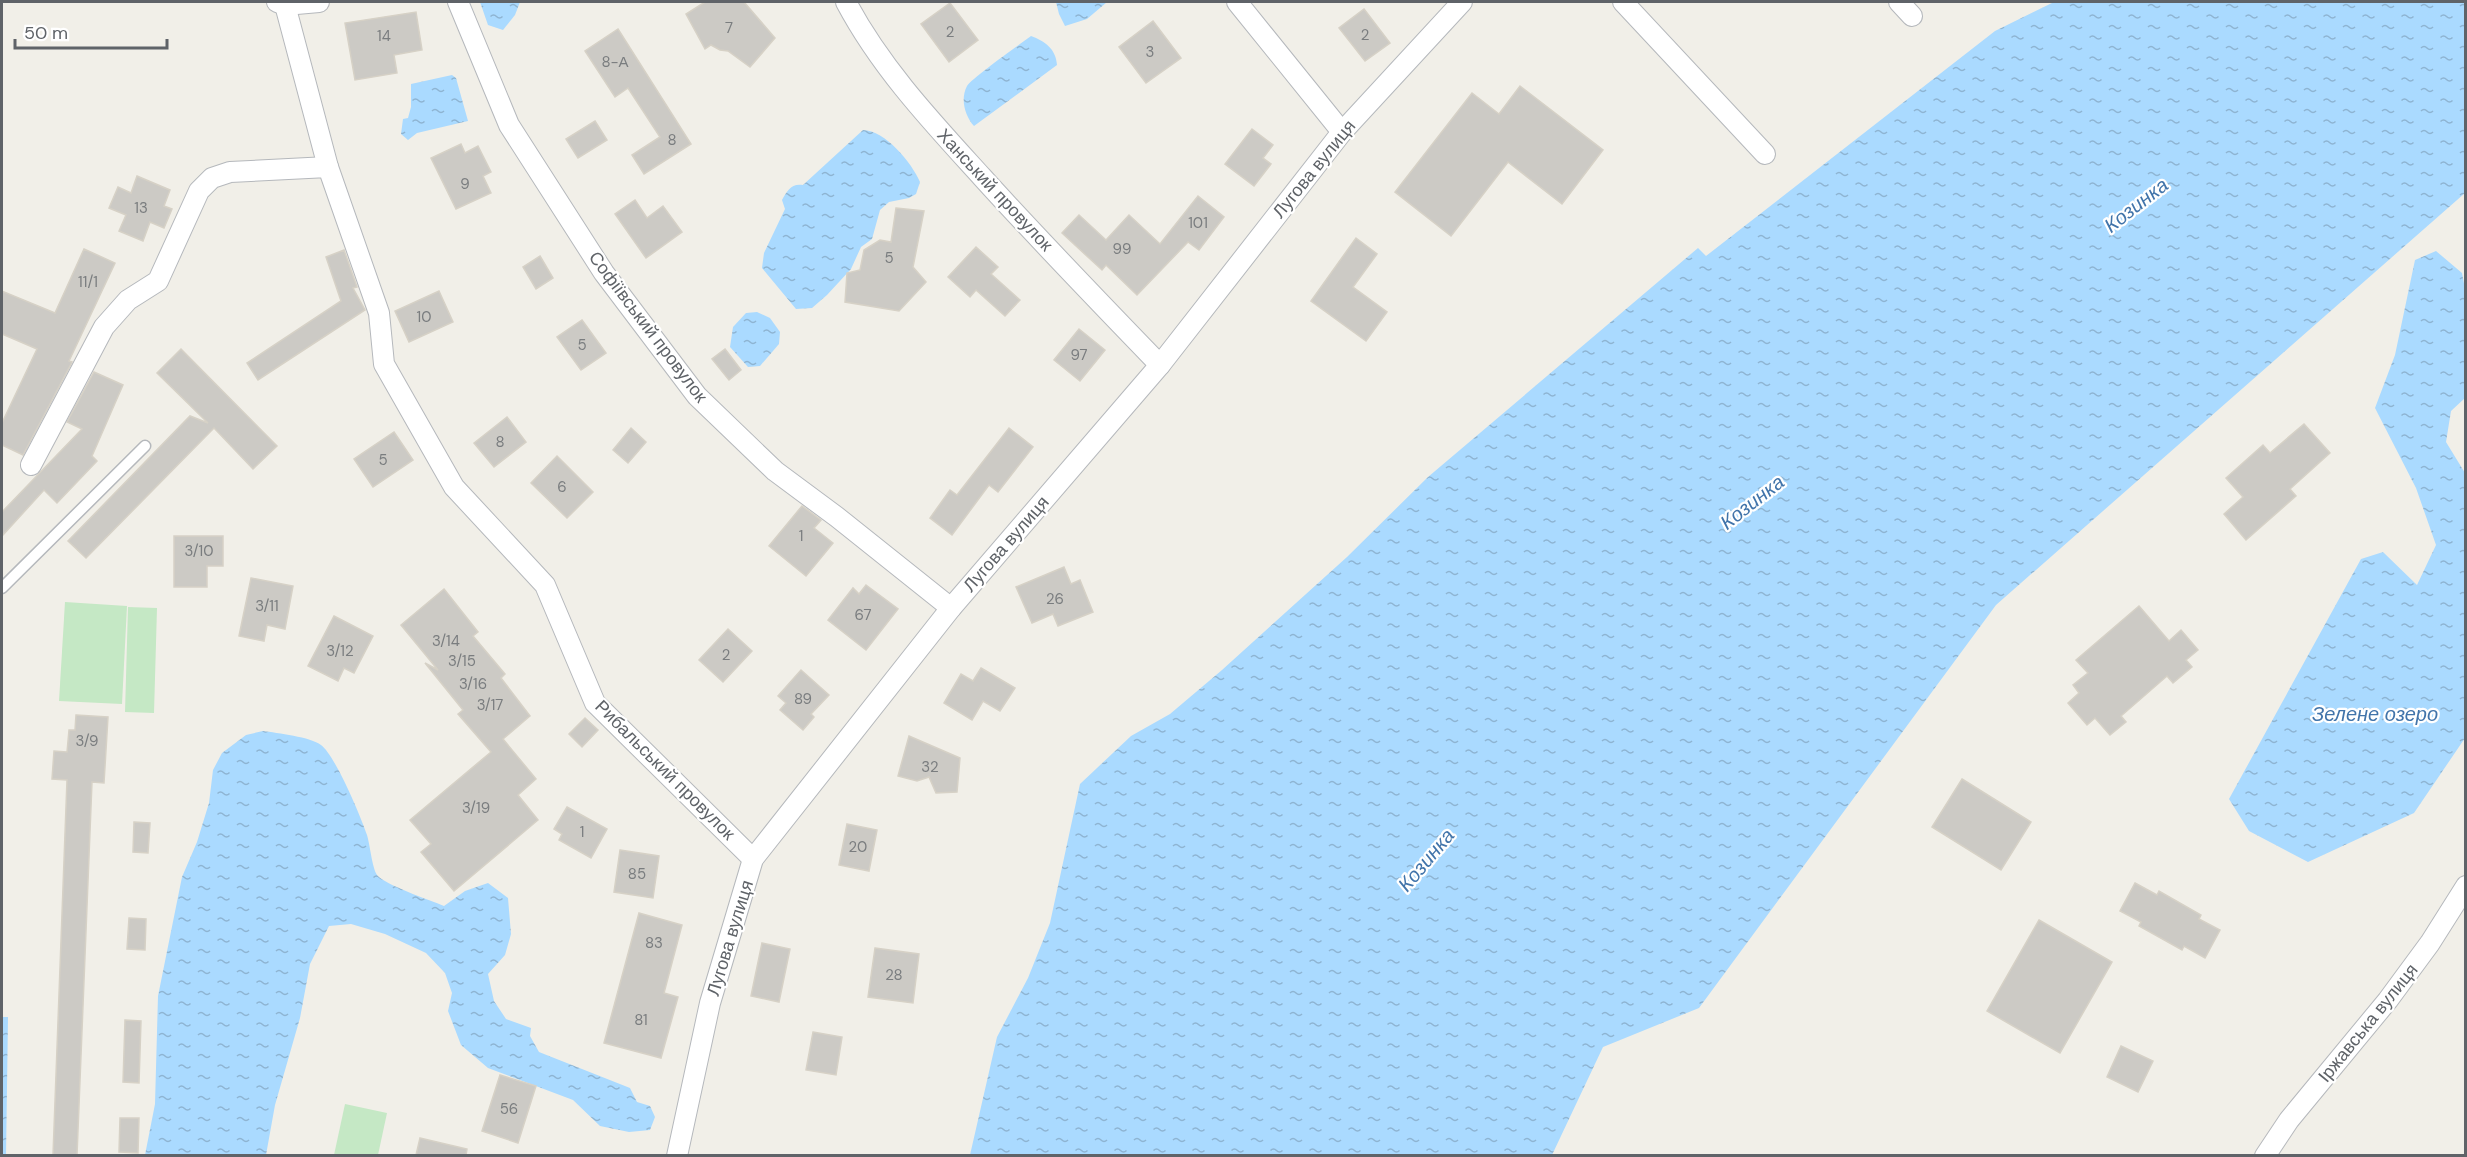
<svg xmlns="http://www.w3.org/2000/svg" width="2467" height="1157" font-family="'DM Sans',sans-serif">
<style>
.pitch{fill:#c5e8c5}
.water{fill:url(#water-ripples)}
.building{fill:#cccac5;stroke:#d6d1c6;stroke-width:1.5}
.lines{fill:none;stroke-linecap:round;stroke-linejoin:round}
.lane-casing{stroke:#b5b8bc;stroke-width:13}
.street-casing{stroke:#b5b8bc;stroke-width:22}
.lane{stroke:#fff;stroke-width:10}
.street{stroke:#fff;stroke-width:20}
.labels{text-anchor:middle;dominant-baseline:central;stroke-width:4.5;stroke-linejoin:round;paint-order:stroke}
.number-label{font-size:15px;fill:#7a7d7f}
.street-label{font-size:18px;fill:#5f6368;stroke:#fff}
.water-label{font-size:20px;font-style:italic;fill:#4174aa;stroke:#fff}
</style>
<defs>
<pattern id="water-ripples" width="26" height="14" patternUnits="userSpaceOnUse" patternTransform="scale(1.5)"><rect width="26" height="14" fill="#aadaff"/><path d="M2 4q2-2 4 0t4 0M15 11q2-2 4 0t4 0" fill="none" stroke="#8eb4d2"/></pattern>
</defs>
<rect width="100%" height="100%" fill="#f1efe8"/>
<g class="pitch">
<path d="M 65,602 L 127,606 L 122,704 L 59,701 Z"/>
<path d="M 128,607 L 157,608 L 154,713 L 125,712 Z"/>
<path d="M 345,1104 L 387,1113 L 378,1155 L 334,1155 Z"/>
</g>
<g class="water">
<path d="M 480,2 L 520,2 L 515,15 L 503,30 L 488,25 Z"/>
<path d="M 1056,2 L 1107,2 L 1087,19 L 1065,26 L 1059,14 Z"/>
<path d="M 2054,2 L 2465,2 L 2465,193 L 1996,605 L 1699,1008 L 1603,1047 L 1552,1155 L 970,1155 L 997,1037 L 1028,978 L 1050,923 L 1080,784 L 1131,736 L 1170,714 L 1222,670 L 1347,557 L 1428,477 L 1698,248 L 1706,256 L 1995,31 Z"/>
<path d="M 1031,36 C 1045,41 1056,49 1057,65 L 974,126 C 965,116 960,99 967,86 C 973,77 1019,45 1031,36 Z"/>
<path d="M 452,75 L 456,78 L 468,121 L 417,133 L 408,140 L 401,134 L 403,119 L 408,118 L 411,107 L 411,84 Z"/>
<path d="M 863,130 C 885,130 912,163 920,182 L 916,194 L 909,198 L 889,202 L 880,210 L 872,239 L 861,247 L 851,269 L 827,295 L 812,308 L 796,309 L 762,268 L 764,253 L 785,209 L 782,200 C 787,191 791,183 803,185 Z"/>
<path d="M 2436,251 L 2462,273 L 2466,294 L 2465,398 L 2451,411 L 2446,442 L 2465,473 L 2465,738 L 2414,813 L 2308,862 L 2249,831 L 2229,799 L 2361,559 L 2383,552 L 2417,585 L 2436,545 L 2416,488 L 2375,408 L 2395,355 L 2415,260 Z"/>
<path d="M 757,312 L 770,318 L 780,332 L 779,344 L 760,366 L 748,367 L 730,347 L 733,327 L 746,313 Z"/>
<path d="M 263,731 C 277,733 311,737 321,745 C 335,755 361,817 367,835 C 370,845 372,867 377,875 C 385,885 430,900 444,906 L 465,891 L 488,883 L 508,898 L 511,934 L 505,955 L 488,974 L 494,1001 L 506,1019 L 531,1028 L 530,1036 L 539,1052 L 630,1088 L 637,1102 L 650,1106 L 655,1117 L 650,1130 L 629,1132 L 600,1126 L 573,1100 L 488,1068 L 461,1045 L 448,1011 L 452,993 L 445,973 L 426,953 L 385,934 L 351,924 L 329,926 L 310,964 L 300,1018 L 275,1105 L 266,1155 L 145,1155 L 155,1104 L 158,996 L 182,877 L 197,842 L 209,803 L 213,770 L 222,753 L 246,735 Z"/>
<path d="M 2,1017 L 8,1017 L 6,1156 L 2,1155 Z"/>
</g>
<g class="building">
<path d="M 705,2 L 744,2 L 775,38 L 750,67 L 728,51 L 720,50 L 711,45 L 705,49 L 686,14 Z"/>
<path d="M 950,3 L 978,40 L 949,62 L 921,24 Z"/>
<path d="M 1364,9 L 1390,43 L 1365,61 L 1339,28 Z"/>
<path d="M 416,12 L 422,50 L 394,55 L 397,73 L 355,80 L 345,23 Z"/>
<path d="M 1153,21 L 1181,58 L 1146,83 L 1119,47 Z"/>
<path d="M 618,29 L 691,144 L 644,174 L 632,155 L 660,137 L 628,88 L 615,97 L 585,51 Z"/>
<path d="M 1520,86 L 1603,150 L 1562,204 L 1508,162 L 1451,236 L 1395,192 L 1472,93 L 1499,114 Z"/>
<path d="M 595,121 L 607,140 L 578,158 L 566,139 Z"/>
<path d="M 1252,129 L 1273,145 L 1263,158 L 1271,164 L 1254,186 L 1225,164 Z"/>
<path d="M 461,144 L 465,153 L 478,146 L 491,172 L 483,176 L 491,193 L 456,209 L 431,158 Z"/>
<path d="M 137,176 L 170,190 L 164,206 L 172,209 L 164,228 L 150,222 L 143,241 L 119,231 L 126,215 L 109,208 L 118,187 L 131,193 Z"/>
<path d="M 1198,196 L 1224,217 L 1199,250 L 1188,242 L 1137,295 L 1106,265 L 1102,270 L 1062,233 L 1079,215 L 1106,240 L 1129,215 L 1160,244 Z"/>
<path d="M 635,200 L 647,218 L 663,206 L 682,232 L 646,258 L 615,214 Z"/>
<path d="M 896,208 L 924,211 L 913,267 L 926,282 L 899,311 L 845,302 L 847,273 L 860,270 L 864,250 L 880,240 L 891,242 Z"/>
<path d="M 1356,238 L 1377,254 L 1353,287 L 1387,312 L 1366,341 L 1311,301 Z"/>
<path d="M 976,247 L 998,267 L 991,274 L 1020,300 L 1005,316 L 976,290 L 970,297 L 948,277 Z"/>
<path d="M 84,249 L 115,263 L 69,361 L 72,362 L 23,455 L 2,445 L 2,423 L 37,349 L 2,334 L 2,291 L 55,313 Z"/>
<path d="M 344,250 L 357,287 L 353,288 L 365,310 L 258,380 L 247,363 L 341,301 L 326,257 Z"/>
<path d="M 540,256 L 553,278 L 536,289 L 523,267 Z"/>
<path d="M 439,291 L 453,322 L 409,342 L 395,311 Z"/>
<path d="M 582,320 L 606,353 L 581,370 L 557,337 Z"/>
<path d="M 1079,329 L 1105,350 L 1080,381 L 1054,360 Z"/>
<path d="M 181,349 L 277,446 L 253,469 L 214,428 L 86,558 L 68,541 L 190,416 L 208,423 L 157,373 Z"/>
<path d="M 725,349 L 741,370 L 729,380 L 712,359 Z"/>
<path d="M 94,372 L 123,385 L 92,456 L 97,461 L 57,503 L 44,490 L 2,536 L 2,512 L 82,429 L 67,422 Z"/>
<path d="M 507,417 L 526,442 L 494,467 L 474,443 Z"/>
<path d="M 2304,424 L 2330,453 L 2290,489 L 2296,496 L 2246,540 L 2224,514 L 2243,497 L 2226,478 L 2263,445 L 2270,453 Z"/>
<path d="M 631,428 L 646,442 L 628,463 L 613,450 Z"/>
<path d="M 1009,428 L 1033,447 L 998,492 L 989,485 L 952,535 L 930,518 L 950,490 L 957,495 Z"/>
<path d="M 394,432 L 413,460 L 373,487 L 354,459 Z"/>
<path d="M 557,456 L 593,492 L 567,518 L 531,483 Z"/>
<path d="M 802,506 L 821,520 L 814,528 L 833,543 L 806,576 L 769,546 Z"/>
<path d="M 174,536 L 223,536 L 223,566 L 207,566 L 207,587 L 174,587 Z"/>
<path d="M 1064,567 L 1071,584 L 1080,580 L 1093,612 L 1058,626 L 1053,614 L 1032,623 L 1016,587 Z"/>
<path d="M 251,578 L 293,586 L 285,629 L 267,625 L 264,641 L 239,636 Z"/>
<path d="M 866,585 L 898,609 L 866,650 L 828,620 L 853,588 L 859,594 Z"/>
<path d="M 444,589 L 478,632 L 473,636 L 505,674 L 501,678 L 530,716 L 503,739 L 536,779 L 518,795 L 538,820 L 454,891 L 421,852 L 431,844 L 410,820 L 491,752 L 458,714 L 463,710 L 425,663 L 438,670 L 401,625 Z"/>
<path d="M 2139,606 L 2169,641 L 2181,630 L 2198,650 L 2186,660 L 2192,667 L 2173,683 L 2167,676 L 2121,716 L 2126,722 L 2110,735 L 2095,718 L 2087,725 L 2068,703 L 2079,693 L 2073,685 L 2088,673 L 2076,660 Z"/>
<path d="M 334,616 L 373,636 L 354,673 L 344,668 L 338,681 L 308,666 Z"/>
<path d="M 728,629 L 752,651 L 723,682 L 699,660 Z"/>
<path d="M 981,668 L 1015,688 L 1000,711 L 983,701 L 972,720 L 944,703 L 961,674 L 973,681 Z"/>
<path d="M 801,670 L 829,695 L 811,714 L 814,717 L 803,730 L 780,710 L 786,703 L 778,696 Z"/>
<path d="M 76,715 L 108,717 L 104,783 L 92,782 L 77,1155 L 53,1155 L 67,780 L 52,779 L 54,751 L 67,752 L 69,730 L 75,730 Z"/>
<path d="M 585,718 L 598,730 L 582,747 L 569,734 Z"/>
<path d="M 909,736 L 960,758 L 957,792 L 936,793 L 929,777 L 917,781 L 898,776 Z"/>
<path d="M 1962,779 L 2031,822 L 2001,870 L 1932,827 Z"/>
<path d="M 567,807 L 607,829 L 591,858 L 559,840 L 562,834 L 554,829 Z"/>
<path d="M 134,822 L 150,823 L 148,853 L 133,852 Z"/>
<path d="M 847,824 L 877,830 L 869,871 L 839,865 Z"/>
<path d="M 620,850 L 659,856 L 653,898 L 614,892 Z"/>
<path d="M 2135,883 L 2157,895 L 2159,891 L 2201,915 L 2199,919 L 2220,930 L 2205,958 L 2184,946 L 2182,950 L 2139,926 L 2141,922 L 2120,911 Z"/>
<path d="M 639,913 L 682,925 L 664,993 L 678,997 L 661,1058 L 604,1043 Z"/>
<path d="M 129,918 L 146,919 L 145,950 L 127,949 Z"/>
<path d="M 2039,920 L 2112,962 L 2060,1053 L 1987,1011 Z"/>
<path d="M 762,943 L 790,949 L 779,1002 L 751,996 Z"/>
<path d="M 875,948 L 919,954 L 913,1003 L 868,997 Z"/>
<path d="M 125,1020 L 141,1021 L 139,1083 L 123,1082 Z"/>
<path d="M 813,1032 L 842,1037 L 836,1075 L 806,1070 Z"/>
<path d="M 2121,1046 L 2153,1061 L 2138,1092 L 2107,1077 Z"/>
<path d="M 500,1075 L 536,1086 L 518,1143 L 482,1131 Z"/>
<path d="M 120,1118 L 139,1118 L 138,1153 L 119,1152 Z"/>
<path d="M 420,1138 L 467,1149 L 466,1155 L 416,1155 Z"/>
</g>
<g class="lines">
<defs>
<path id="lane" d="M 2,588 L 145,446"/>
<g id="street">
<path d="M 277,2 L 285,5 L 319,2"/>
<path d="M 458,2 L 509,125 L 604,273 L 697,396 L 775,471 L 837,517 L 951,608"/>
<path d="M 846,2 C 881,68 932,122 982,177 C 1040,241 1100,303 1160,365"/>
<path d="M 1237,2 L 1342,132"/>
<path d="M 1623,2 L 1765,154"/>
<path d="M 1899,2 L 1912,16"/>
<path d="M 285,5 L 328,167"/>
<path d="M 31,465 L 104,327 L 128,300 L 158,281 L 199,191 L 212,178 L 230,172 L 328,167 L 379,313 L 384,364 L 454,487 L 545,585 L 595,703 L 753,859"/>
<path d="M 677,1156 L 710,1003 L 753,859 L 951,608 L 1160,365 L 1342,132 L 1462,2"/>
<path d="M 2265,1156 L 2289,1120 L 2388,1000 L 2430,943 L 2466,886"/>
</g>
</defs>
<use href="#lane" class="lane-casing"/>
<use href="#street" class="street-casing"/>
<use href="#lane" class="lane"/>
<use href="#street" class="street"/>
</g>
<g class="labels">
<g class="number-label">
<text x="729" y="28">7</text>
<text x="950" y="32">2</text>
<text x="1365" y="35">2</text>
<text x="384" y="36">14</text>
<text x="1150" y="52">3</text>
<text x="615" y="62">8-А</text>
<text x="672" y="140">8</text>
<text x="465" y="184">9</text>
<text x="141" y="208">13</text>
<text x="1198" y="223">101</text>
<text x="1122" y="249">99</text>
<text x="889" y="258">5</text>
<text x="88" y="282">11/1</text>
<text x="424" y="317">10</text>
<text x="582" y="345">5</text>
<text x="1079" y="355">97</text>
<text x="500" y="442">8</text>
<text x="383" y="460">5</text>
<text x="562" y="487">6</text>
<text x="801" y="536">1</text>
<text x="199" y="551">3/10</text>
<text x="1055" y="599">26</text>
<text x="267" y="606">3/11</text>
<text x="863" y="615">67</text>
<text x="446" y="641">3/14</text>
<text x="340" y="651">3/12</text>
<text x="726" y="655">2</text>
<text x="462" y="661">3/15</text>
<text x="473" y="684">3/16</text>
<text x="803" y="699">89</text>
<text x="490" y="705">3/17</text>
<text x="87" y="741">3/9</text>
<text x="930" y="767">32</text>
<text x="476" y="808">3/19</text>
<text x="582" y="832">1</text>
<text x="858" y="847">20</text>
<text x="637" y="874">85</text>
<text x="654" y="943">83</text>
<text x="894" y="975">28</text>
<text x="641" y="1020">81</text>
<text x="509" y="1109">56</text>
</g>
<g class="street-label">
<text transform="translate(1314 169) rotate(-51)">Лугова вулиця</text>
<text transform="translate(995 190) rotate(47)">Ханський провулок</text>
<text transform="translate(648 327) rotate(53)">Софіївський провулок</text>
<text transform="translate(1006 544) rotate(-49)">Лугова вулиця</text>
<text transform="translate(665 770) rotate(45)">Рибальський провулок</text>
<text transform="translate(730 938) rotate(-73)">Лугова вулиця</text>
<text transform="translate(2368 1023) rotate(-51)">Іржавська вулиця</text>
</g>
<g class="water-label">
<text transform="translate(2136 205) rotate(-38)">Козинка</text>
<text transform="translate(1752 502) rotate(-38)">Козинка</text>
<text x="2375" y="714">Зелене озеро</text>
<text transform="translate(1426 860) rotate(-50)">Козинка</text>
</g>
</g>
<rect width="2467" height="1157" fill="none" stroke="#5f6368" stroke-width="6"/>
<path d="M15 39v9h152v-9" fill="none" stroke="#5f6368" stroke-width="3"/>
<text x="24" y="39" font-size="18" fill="#5f6368" stroke="#ffffff" stroke-width="4.5" paint-order="stroke">50 m</text>
</svg>
